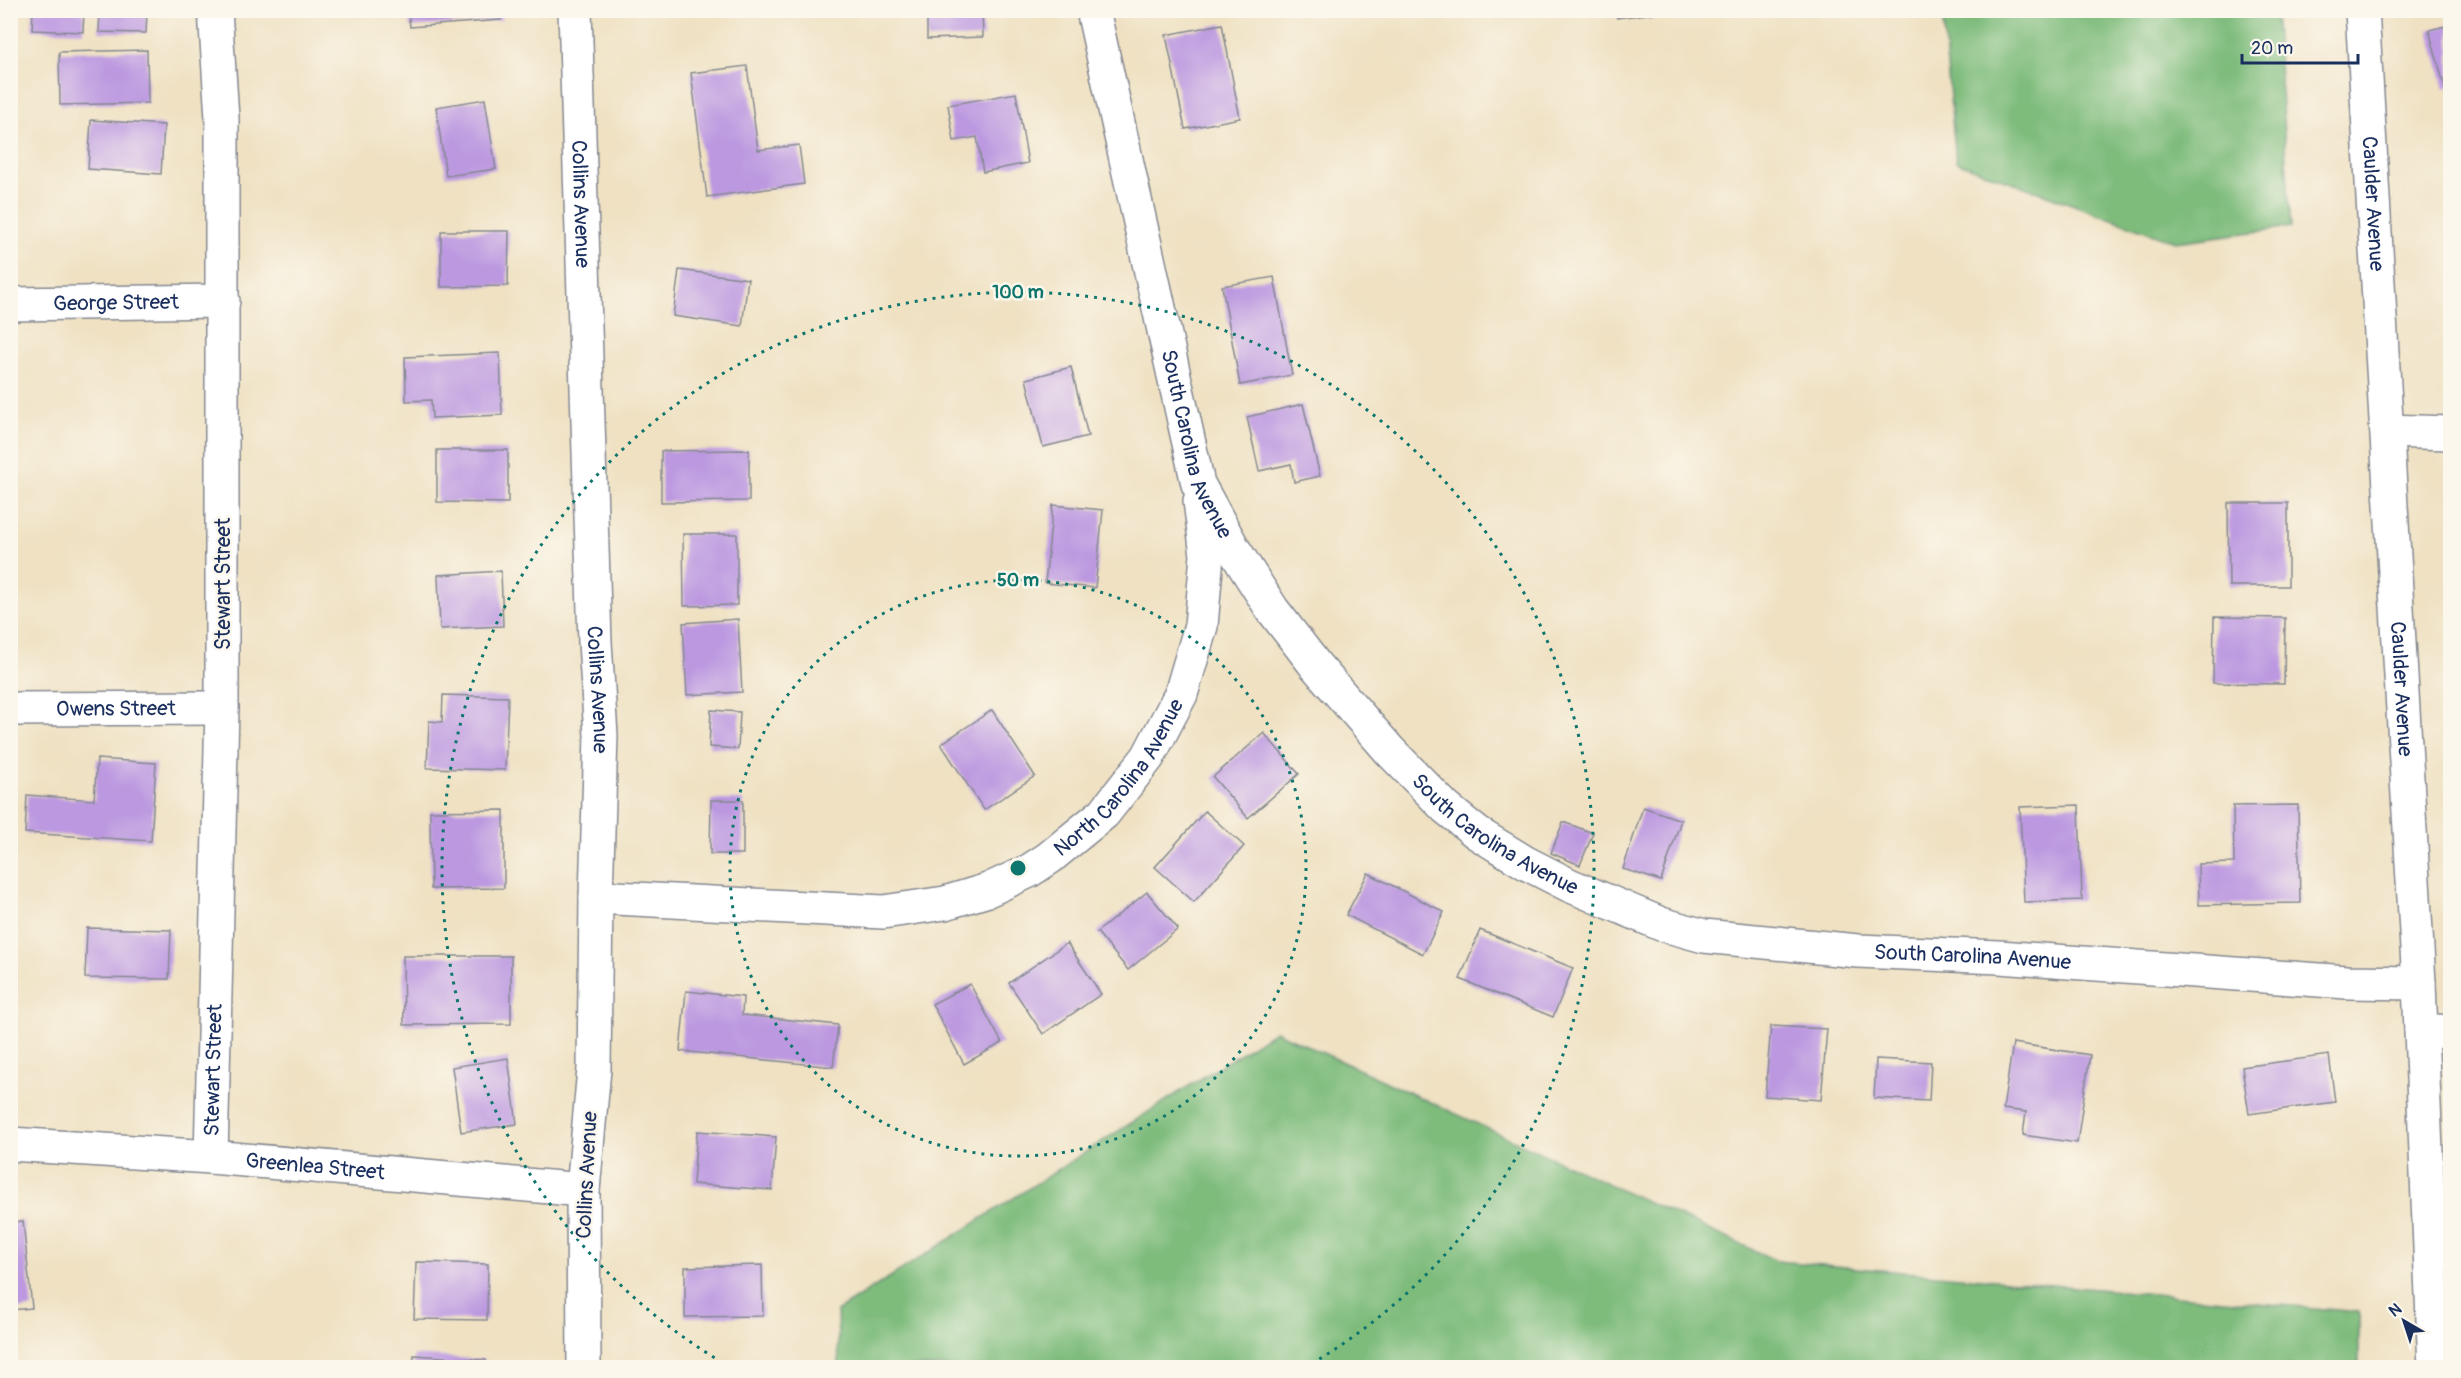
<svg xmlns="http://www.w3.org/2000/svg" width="2461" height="1378" font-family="Pangolin,sans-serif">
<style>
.forest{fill:#7ebc7b;stroke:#4c766c;stroke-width:1.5}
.building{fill:#bc98e0}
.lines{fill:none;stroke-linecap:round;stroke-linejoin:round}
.minor-casing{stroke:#858890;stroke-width:36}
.tertiary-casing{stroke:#858890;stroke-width:36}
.minor{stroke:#fff;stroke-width:33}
.tertiary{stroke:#fff;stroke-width:33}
.ring{fill:none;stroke:#0f766e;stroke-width:3;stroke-dasharray:3 6}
.labels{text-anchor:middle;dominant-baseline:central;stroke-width:5;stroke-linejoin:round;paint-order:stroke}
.street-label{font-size:21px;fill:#1b2f5e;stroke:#fbf7ec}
.centre{fill:#0f766e;stroke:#fbf7ec;stroke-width:3}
.ring-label{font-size:18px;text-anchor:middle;font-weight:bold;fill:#0f766e;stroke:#fbf7ec;stroke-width:5;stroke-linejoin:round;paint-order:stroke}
</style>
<rect width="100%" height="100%" fill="#fbf7ec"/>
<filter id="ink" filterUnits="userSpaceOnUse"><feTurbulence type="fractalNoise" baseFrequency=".0167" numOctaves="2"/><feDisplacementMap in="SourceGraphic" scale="12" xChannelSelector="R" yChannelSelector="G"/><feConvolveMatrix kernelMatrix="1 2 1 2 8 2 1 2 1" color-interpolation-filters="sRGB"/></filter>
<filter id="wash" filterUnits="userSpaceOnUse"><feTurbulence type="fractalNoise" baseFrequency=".008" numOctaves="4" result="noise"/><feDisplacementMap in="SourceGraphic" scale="24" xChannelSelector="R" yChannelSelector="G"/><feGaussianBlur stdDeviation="1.35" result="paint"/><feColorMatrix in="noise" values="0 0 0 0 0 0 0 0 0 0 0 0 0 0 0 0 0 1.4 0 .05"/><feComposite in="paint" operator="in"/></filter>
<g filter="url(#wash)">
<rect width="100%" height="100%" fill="#efe1c2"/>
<g class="forest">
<path d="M 1942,11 L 2275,11 L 2291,227 L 2175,242 L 1956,162 Z"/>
<path d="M 1275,1031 L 1777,1261 L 2359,1312 L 2359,1367 L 839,1367 L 837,1311 Z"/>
</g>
<g id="blocks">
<g class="building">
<path d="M 33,10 L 84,10 L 83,32 L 32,30 Z"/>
<path d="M 100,10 L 147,10 L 146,33 L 99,32 Z"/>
<path d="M 408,10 L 500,10 L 501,20 L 410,27 Z"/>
<path d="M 927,10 L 982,10 L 983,37 L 927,39 Z"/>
<path d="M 1616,10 L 1663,10 L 1663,12 L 1617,18 Z"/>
<path d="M 1222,24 L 1240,118 L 1185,129 L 1166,35 Z"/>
<path d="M 2450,25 L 2450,87 L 2445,88 L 2429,30 Z"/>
<path d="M 147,50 L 148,103 L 60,105 L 59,52 Z"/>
<path d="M 747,66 L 758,150 L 799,145 L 804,184 L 707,197 L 691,73 Z"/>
<path d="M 1016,93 L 1028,163 L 983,172 L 977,137 L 954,141 L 948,105 Z"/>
<path d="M 485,99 L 496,169 L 446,176 L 436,107 Z"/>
<path d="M 91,120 L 164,125 L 161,174 L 88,169 Z"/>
<path d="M 441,231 L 509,231 L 508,286 L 441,287 Z"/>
<path d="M 679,270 L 748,279 L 742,326 L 673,316 Z"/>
<path d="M 1274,277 L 1292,375 L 1240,385 L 1222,286 Z"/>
<path d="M 500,353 L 502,415 L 432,418 L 431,400 L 406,401 L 405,357 Z"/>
<path d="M 1071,367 L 1088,436 L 1043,447 L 1026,379 Z"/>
<path d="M 1303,404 L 1320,476 L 1294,482 L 1291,464 L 1259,471 L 1247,417 Z"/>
<path d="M 437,450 L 508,450 L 508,503 L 437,502 Z"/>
<path d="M 749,450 L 749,501 L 661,502 L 661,451 Z"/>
<path d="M 2228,503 L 2288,503 L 2288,586 L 2229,586 Z"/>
<path d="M 1053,505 L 1103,510 L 1095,588 L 1045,583 Z"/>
<path d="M 683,534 L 737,534 L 737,605 L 684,606 Z"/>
<path d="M 501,571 L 503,626 L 440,629 L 438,575 Z"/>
<path d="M 2214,617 L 2285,618 L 2284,684 L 2213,683 Z"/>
<path d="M 738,619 L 742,692 L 687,695 L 683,623 Z"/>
<path d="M 443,695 L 508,697 L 505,770 L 427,768 L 429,721 L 442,722 Z"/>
<path d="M 711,710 L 740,712 L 738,749 L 709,747 Z"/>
<path d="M 992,710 L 1035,776 L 984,810 L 941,744 Z"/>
<path d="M 1264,733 L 1299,774 L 1248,818 L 1213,777 Z"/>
<path d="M 97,759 L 156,763 L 151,841 L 25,833 L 27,795 L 94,800 Z"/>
<path d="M 711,800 L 743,800 L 743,854 L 710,854 Z"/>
<path d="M 2079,805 L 2082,900 L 2024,902 L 2020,807 Z"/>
<path d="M 2298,805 L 2300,903 L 2199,905 L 2198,864 L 2234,863 L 2233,806 Z"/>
<path d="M 1643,807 L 1681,820 L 1661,881 L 1623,869 Z"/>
<path d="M 504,810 L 504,888 L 431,889 L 430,811 Z"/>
<path d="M 1205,811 L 1244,846 L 1194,902 L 1155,867 Z"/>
<path d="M 1563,822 L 1593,833 L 1580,865 L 1551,853 Z"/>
<path d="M 1368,873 L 1444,912 L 1423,954 L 1346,915 Z"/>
<path d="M 1147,892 L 1178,929 L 1128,970 L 1097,932 Z"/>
<path d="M 87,928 L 171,930 L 169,979 L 85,978 Z"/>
<path d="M 1480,930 L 1573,968 L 1553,1017 L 1460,979 Z"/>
<path d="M 1067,943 L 1101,994 L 1043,1034 L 1009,983 Z"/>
<path d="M 403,956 L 511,956 L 511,1024 L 404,1025 Z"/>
<path d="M 970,984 L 1002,1043 L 964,1064 L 932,1004 Z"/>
<path d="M 686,991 L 743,997 L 742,1015 L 838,1025 L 833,1067 L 680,1051 Z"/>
<path d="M 1771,1026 L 1827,1029 L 1821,1100 L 1765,1096 Z"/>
<path d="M 2013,1043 L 2090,1055 L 2077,1143 L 2023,1135 L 2026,1112 L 2003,1109 Z"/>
<path d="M 2329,1055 L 2335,1102 L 2249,1114 L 2242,1067 Z"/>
<path d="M 508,1058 L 517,1124 L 461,1132 L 452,1067 Z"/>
<path d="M 1876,1059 L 1931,1062 L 1929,1101 L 1874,1098 Z"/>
<path d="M 697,1131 L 776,1137 L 772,1190 L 693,1184 Z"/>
<path d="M 23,1221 L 32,1308 L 10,1310 L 10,1222 Z"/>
<path d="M 416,1262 L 488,1264 L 487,1320 L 414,1319 Z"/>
<path d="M 762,1265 L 763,1316 L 685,1317 L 685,1267 Z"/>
<path d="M 414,1355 L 486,1360 L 486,1368 L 413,1368 Z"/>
</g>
</g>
</g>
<g filter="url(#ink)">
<use href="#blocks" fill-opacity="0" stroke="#858890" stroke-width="1.5"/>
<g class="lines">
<defs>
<g id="minor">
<path id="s1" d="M 575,10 L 595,642 L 601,736 L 596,897 L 594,1069 L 583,1190 L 584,1368"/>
<path id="s2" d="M 1093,10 L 1198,484 L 1233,548 L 1272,609 L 1316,666 L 1390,751 L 1446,808 L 1477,833 L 1526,863 L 1569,885 L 1661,924 L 1704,936 L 1858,951 L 1999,957 L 2347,982 L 2419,983"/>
<path id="s3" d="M 10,304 L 223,301"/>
<path d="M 2387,431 L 2450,433"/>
<path id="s4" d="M 10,709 L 222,708"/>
<path id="s5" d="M 596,897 L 883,912 L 945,903 L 988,890 L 1029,871 L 1049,858 L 1104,813 L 1148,757 L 1181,694 L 1201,626 L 1207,555 L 1200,501"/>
<path d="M 2421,1030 L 2450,1032"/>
<path id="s6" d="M 10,1144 L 211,1157 L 583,1190"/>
<path id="s7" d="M 211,1157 L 222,708 L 222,118 L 215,10"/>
</g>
<g id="tertiary">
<path id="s8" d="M 2362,10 L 2419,983 L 2435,1368"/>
</g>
</defs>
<use href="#minor" class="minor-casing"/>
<use href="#tertiary" class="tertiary-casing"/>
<use href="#minor" class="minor"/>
<use href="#tertiary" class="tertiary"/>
</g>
</g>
<g class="ring">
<circle cx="1018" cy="868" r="288"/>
<path d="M730 1367A576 576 0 1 1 1306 1367"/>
</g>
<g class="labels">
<g class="street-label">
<text stroke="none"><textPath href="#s1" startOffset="194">Collins Avenue</textPath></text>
<text stroke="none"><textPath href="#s8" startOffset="194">Caulder Avenue</textPath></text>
<text stroke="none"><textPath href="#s3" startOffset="106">George Street</textPath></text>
<text stroke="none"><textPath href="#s2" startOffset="447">South Carolina Avenue</textPath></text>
<text transform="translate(223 584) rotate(-90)">Stewart Street</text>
<text stroke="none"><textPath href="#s1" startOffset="680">Collins Avenue</textPath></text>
<text stroke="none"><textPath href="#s8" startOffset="680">Caulder Avenue</textPath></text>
<text stroke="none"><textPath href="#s4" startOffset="106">Owens Street</textPath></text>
<text stroke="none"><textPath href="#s5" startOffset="572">North Carolina Avenue</textPath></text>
<text stroke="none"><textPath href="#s2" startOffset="951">South Carolina Avenue</textPath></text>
<text stroke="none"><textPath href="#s2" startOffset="1455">South Carolina Avenue</textPath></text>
<text stroke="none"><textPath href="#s7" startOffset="87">Stewart Street</textPath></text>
<text stroke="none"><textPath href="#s6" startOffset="306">Greenlea Street</textPath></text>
<text transform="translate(587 1175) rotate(-87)">Collins Avenue</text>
</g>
</g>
<circle cx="1018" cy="868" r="9" class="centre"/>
<g class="ring-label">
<text x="1018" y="298">100 m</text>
<text x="1018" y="586">50 m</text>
</g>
<rect width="2461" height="1378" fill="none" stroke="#fbf7ec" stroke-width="36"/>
<g transform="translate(2404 1321) rotate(321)" stroke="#fbf7ec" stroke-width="4.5" paint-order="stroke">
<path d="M0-4.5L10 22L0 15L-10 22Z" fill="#1b2f5e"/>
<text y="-9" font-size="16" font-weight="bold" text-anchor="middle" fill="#1b2f5e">N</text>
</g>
<path d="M2242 54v9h116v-9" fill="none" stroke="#1b2f5e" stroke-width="3"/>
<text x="2251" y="54" font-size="18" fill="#1b2f5e" stroke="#fbf7ec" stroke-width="4.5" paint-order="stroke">20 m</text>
</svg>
